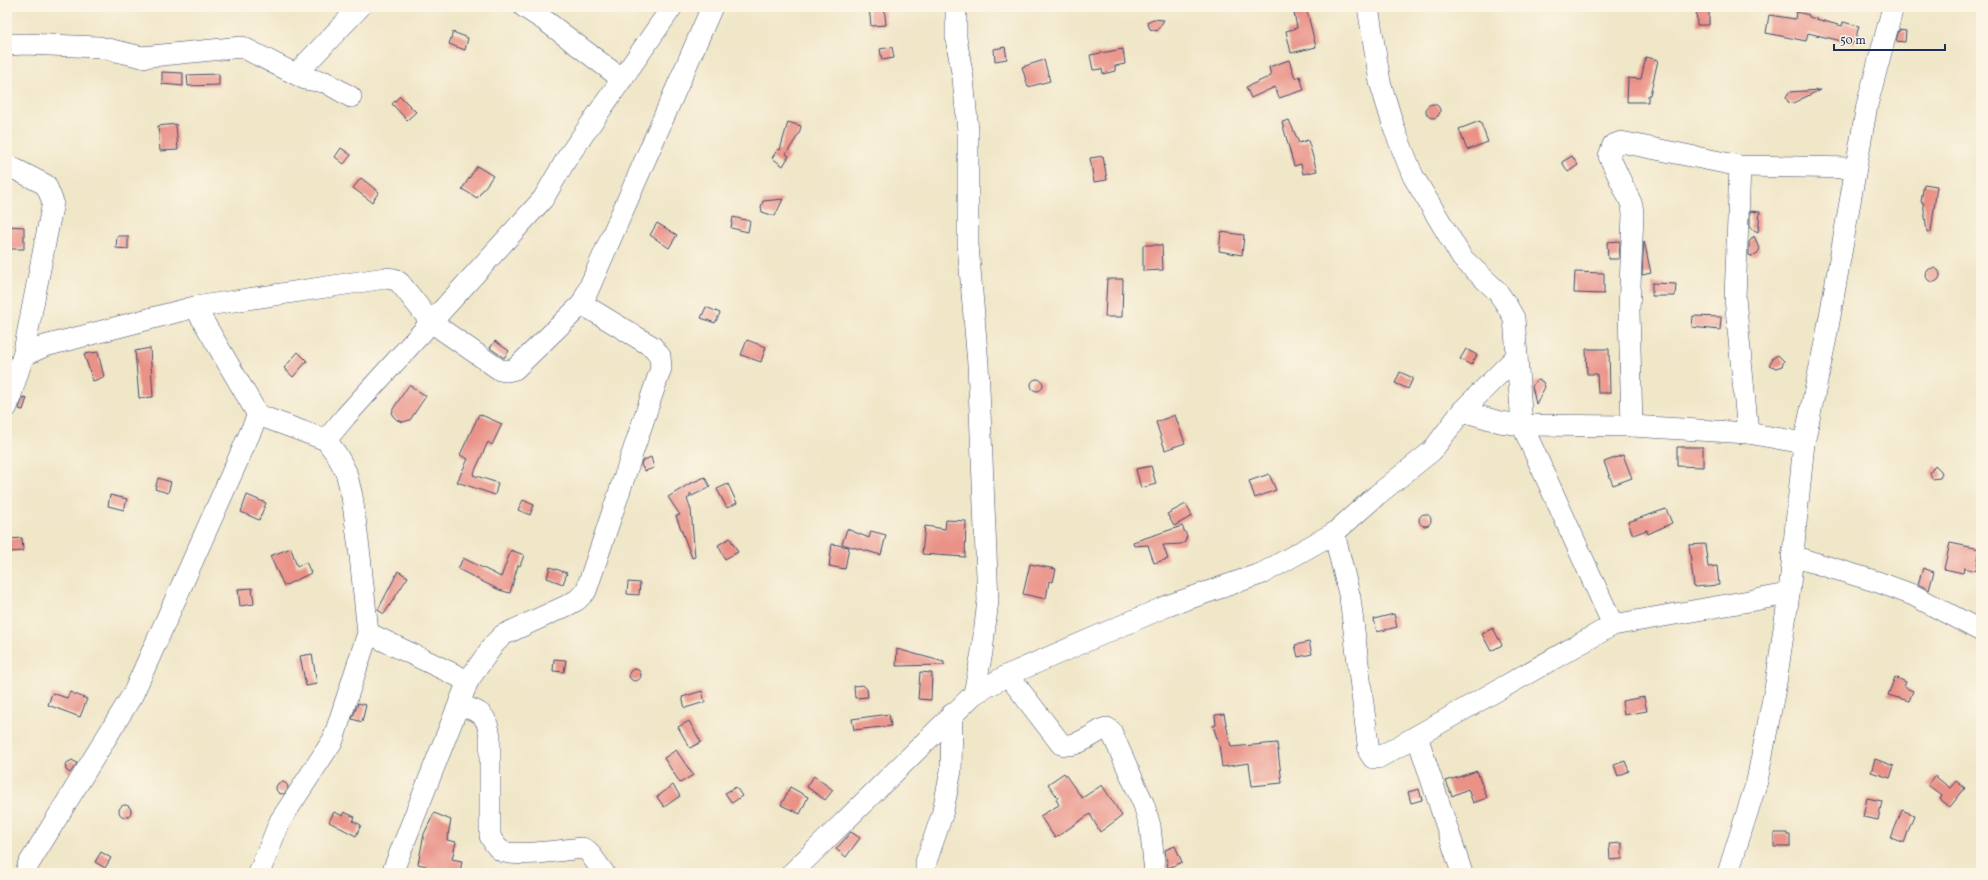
<svg xmlns="http://www.w3.org/2000/svg" width="1988" height="880" font-family="Vollkorn,serif">
<style>
.building{fill:#ea9288}
.lines{fill:none;stroke-linecap:round;stroke-linejoin:round}
.minor-casing{stroke:#3b4a6e;stroke-width:22}
.minor{stroke:#fff;stroke-width:21}
</style>
<rect width="100%" height="100%" fill="#fcf5e5"/>
<filter id="ink" filterUnits="userSpaceOnUse"><feTurbulence type="fractalNoise" baseFrequency=".025" numOctaves="2"/><feDisplacementMap in="SourceGraphic" scale="8" xChannelSelector="R" yChannelSelector="G"/><feConvolveMatrix kernelMatrix="1 2 1 2 8 2 1 2 1" color-interpolation-filters="sRGB"/></filter>
<filter id="wash" filterUnits="userSpaceOnUse"><feTurbulence type="fractalNoise" baseFrequency=".012" numOctaves="4" result="noise"/><feDisplacementMap in="SourceGraphic" scale="16" xChannelSelector="R" yChannelSelector="G"/><feGaussianBlur stdDeviation="0.9" result="paint"/><feColorMatrix in="noise" values="0 0 0 0 0 0 0 0 0 0 0 0 0 0 0 0 0 1.4 0 .05"/><feComposite in="paint" operator="in"/></filter>
<g filter="url(#wash)">
<rect width="100%" height="100%" fill="#f0e6c8"/>
<g id="blocks">
<g class="building">
<path d="M 869,7 L 884,7 L 886,25 L 871,26 Z"/>
<path d="M 1293,7 L 1306,7 L 1316,47 L 1291,53 L 1286,31 L 1297,28 Z"/>
<path d="M 1696,7 L 1709,7 L 1709,25 L 1697,25 Z"/>
<path d="M 1796,12 L 1809,15 L 1809,17 L 1842,26 L 1843,22 L 1859,26 L 1854,44 L 1808,33 L 1806,41 L 1766,33 L 1769,15 L 1795,19 Z"/>
<path d="M 1153,19 L 1164,20 L 1157,31 L 1150,29 L 1147,22 Z"/>
<path d="M 1899,30 L 1906,31 L 1905,42 L 1896,41 Z"/>
<path d="M 453,32 L 468,38 L 465,50 L 449,44 Z"/>
<path d="M 892,47 L 894,58 L 882,60 L 880,49 Z"/>
<path d="M 1005,47 L 1007,59 L 995,61 L 994,49 Z"/>
<path d="M 1123,49 L 1125,64 L 1115,66 L 1115,71 L 1103,74 L 1102,69 L 1093,70 L 1090,55 Z"/>
<path d="M 1646,57 L 1658,60 L 1650,95 L 1648,95 L 1648,102 L 1627,102 L 1628,78 L 1641,79 Z"/>
<path d="M 1044,60 L 1050,81 L 1028,87 L 1022,67 Z"/>
<path d="M 1289,60 L 1295,78 L 1300,76 L 1304,90 L 1279,98 L 1275,87 L 1251,98 L 1246,87 L 1271,76 L 1269,67 Z"/>
<path d="M 162,72 L 183,73 L 183,86 L 162,84 Z"/>
<path d="M 219,74 L 219,85 L 188,86 L 187,75 Z"/>
<path d="M 1820,90 L 1793,103 L 1788,102 L 1786,97 L 1789,92 Z"/>
<path d="M 400,96 L 416,112 L 407,120 L 392,104 Z"/>
<circle cx="1433" cy="111" r="7"/>
<path d="M 1289,120 L 1299,143 L 1308,140 L 1317,171 L 1303,174 L 1301,164 L 1294,166 L 1282,122 Z"/>
<path d="M 1480,121 L 1488,142 L 1467,150 L 1459,129 Z"/>
<path d="M 788,122 L 801,126 L 799,134 L 786,154 L 789,156 L 783,166 L 772,158 L 778,149 L 780,150 Z"/>
<path d="M 176,124 L 178,150 L 160,151 L 158,126 Z"/>
<path d="M 341,148 L 351,155 L 344,164 L 335,157 Z"/>
<path d="M 1103,156 L 1107,180 L 1094,182 L 1090,158 Z"/>
<path d="M 1572,156 L 1578,165 L 1568,172 L 1562,162 Z"/>
<path d="M 477,166 L 493,176 L 477,198 L 462,189 Z"/>
<path d="M 361,178 L 379,192 L 372,202 L 353,188 Z"/>
<path d="M 1924,184 L 1937,186 L 1931,232 L 1927,232 L 1923,202 L 1921,202 Z"/>
<path d="M 783,199 L 775,216 L 762,212 L 761,207 L 763,201 Z"/>
<path d="M 1750,211 L 1760,212 L 1758,232 L 1750,228 Z"/>
<path d="M 733,217 L 750,221 L 748,232 L 731,228 Z"/>
<path d="M 657,223 L 677,235 L 669,248 L 650,235 Z"/>
<path d="M 7,226 L 24,227 L 24,249 L 7,249 Z"/>
<path d="M 1221,232 L 1244,235 L 1242,255 L 1219,251 Z"/>
<path d="M 117,236 L 128,236 L 128,249 L 116,248 Z"/>
<path d="M 1754,236 L 1760,249 L 1756,255 L 1752,256 L 1749,255 L 1749,242 Z"/>
<path d="M 1620,241 L 1619,259 L 1608,259 L 1607,242 Z"/>
<path d="M 1644,241 L 1651,273 L 1642,275 Z"/>
<path d="M 1143,245 L 1162,245 L 1163,270 L 1143,271 Z"/>
<circle cx="1933" cy="275" r="7"/>
<path d="M 1575,272 L 1604,273 L 1604,294 L 1574,293 Z"/>
<path d="M 1107,279 L 1123,279 L 1122,317 L 1105,317 Z"/>
<path d="M 1652,283 L 1676,284 L 1675,296 L 1652,296 Z"/>
<path d="M 706,307 L 720,313 L 715,323 L 701,318 Z"/>
<path d="M 1693,316 L 1721,317 L 1720,330 L 1692,327 Z"/>
<path d="M 747,340 L 766,347 L 761,362 L 741,355 Z"/>
<path d="M 495,341 L 509,351 L 504,358 L 490,348 Z"/>
<path d="M 150,348 L 153,397 L 139,398 L 135,351 Z"/>
<path d="M 1466,349 L 1477,355 L 1471,365 L 1460,359 Z"/>
<path d="M 1586,349 L 1609,349 L 1610,393 L 1598,393 L 1597,374 L 1587,374 Z"/>
<path d="M 98,352 L 104,377 L 93,381 L 84,354 Z"/>
<path d="M 298,352 L 307,361 L 293,377 L 284,368 Z"/>
<path d="M 1778,355 L 1784,361 L 1782,366 L 1776,368 L 1769,365 L 1773,358 Z"/>
<path d="M 1400,372 L 1413,378 L 1408,389 L 1395,383 Z"/>
<circle cx="1037" cy="385" r="6"/>
<path d="M 1539,380 L 1543,382 L 1545,387 L 1536,404 L 1532,386 L 1536,381 Z"/>
<path d="M 409,385 L 426,396 L 410,420 L 403,422 L 397,420 L 392,415 L 393,409 Z"/>
<path d="M 23,397 L 27,398 L 23,410 L 19,409 Z"/>
<path d="M 479,414 L 502,424 L 492,445 L 488,442 L 473,475 L 498,483 L 495,495 L 457,482 L 468,459 L 460,455 Z"/>
<path d="M 1175,415 L 1185,443 L 1165,450 L 1156,422 Z"/>
<path d="M 1677,447 L 1703,447 L 1703,467 L 1677,466 Z"/>
<path d="M 1623,455 L 1632,478 L 1613,485 L 1604,462 Z"/>
<path d="M 651,457 L 654,468 L 645,471 L 641,465 L 642,461 Z"/>
<path d="M 1935,465 L 1941,471 L 1942,474 L 1940,478 L 1932,479 L 1930,473 Z"/>
<path d="M 1151,466 L 1156,484 L 1141,488 L 1136,469 Z"/>
<path d="M 1269,474 L 1276,490 L 1255,498 L 1249,481 Z"/>
<path d="M 705,477 L 710,487 L 692,496 L 690,493 L 690,497 L 687,499 L 691,510 L 695,557 L 692,558 L 676,516 L 680,515 L 668,497 L 689,484 Z"/>
<path d="M 158,478 L 171,482 L 168,493 L 155,489 Z"/>
<path d="M 728,484 L 737,503 L 727,508 L 717,489 Z"/>
<path d="M 110,495 L 127,499 L 124,510 L 108,506 Z"/>
<path d="M 247,495 L 266,503 L 259,520 L 241,512 Z"/>
<path d="M 523,500 L 534,505 L 530,515 L 518,510 Z"/>
<path d="M 1186,504 L 1192,516 L 1174,526 L 1167,514 Z"/>
<path d="M 1666,509 L 1672,523 L 1648,534 L 1647,530 L 1633,535 L 1628,522 Z"/>
<circle cx="1425" cy="520" r="6"/>
<path d="M 946,520 L 966,521 L 965,557 L 922,554 L 925,526 L 945,529 Z"/>
<path d="M 1182,526 L 1187,536 L 1185,542 L 1181,544 L 1163,545 L 1168,559 L 1154,563 L 1148,545 L 1134,546 L 1133,542 Z"/>
<path d="M 847,529 L 869,538 L 871,531 L 886,535 L 881,555 L 842,544 Z"/>
<path d="M 22,538 L 23,551 L 10,552 L 9,539 Z"/>
<path d="M 730,538 L 738,552 L 725,559 L 718,545 Z"/>
<path d="M 1950,543 L 1980,549 L 1976,571 L 1964,568 L 1963,573 L 1944,569 Z"/>
<path d="M 832,544 L 849,547 L 845,569 L 829,566 Z"/>
<path d="M 1705,544 L 1708,567 L 1717,566 L 1719,585 L 1694,587 L 1689,545 Z"/>
<path d="M 291,548 L 297,567 L 306,562 L 311,573 L 284,586 L 270,556 Z"/>
<path d="M 511,550 L 524,555 L 520,566 L 518,565 L 510,593 L 499,590 L 458,569 L 463,558 L 501,577 Z"/>
<path d="M 1030,564 L 1056,569 L 1053,582 L 1049,581 L 1046,599 L 1023,594 Z"/>
<path d="M 550,567 L 567,573 L 563,584 L 547,578 Z"/>
<path d="M 1923,568 L 1934,572 L 1929,590 L 1918,584 Z"/>
<path d="M 398,571 L 408,577 L 384,614 L 378,610 Z"/>
<path d="M 628,582 L 640,583 L 639,595 L 627,594 Z"/>
<path d="M 252,588 L 254,604 L 240,606 L 238,589 Z"/>
<path d="M 1394,614 L 1397,627 L 1377,632 L 1374,619 Z"/>
<path d="M 1493,628 L 1502,645 L 1491,651 L 1482,634 Z"/>
<path d="M 1309,642 L 1312,654 L 1298,657 L 1295,645 Z"/>
<path d="M 897,649 L 944,662 L 944,665 L 896,666 Z"/>
<path d="M 312,654 L 317,684 L 306,686 L 300,656 Z"/>
<path d="M 554,659 L 566,660 L 564,672 L 553,671 Z"/>
<circle cx="635" cy="675" r="6"/>
<path d="M 920,672 L 932,673 L 931,700 L 918,699 Z"/>
<path d="M 1895,677 L 1906,682 L 1904,687 L 1913,691 L 1909,701 L 1888,695 Z"/>
<path d="M 863,685 L 867,689 L 868,697 L 855,698 L 854,686 Z"/>
<path d="M 702,691 L 705,702 L 685,708 L 682,697 Z"/>
<path d="M 70,692 L 87,699 L 80,717 L 48,705 L 52,693 L 67,698 Z"/>
<path d="M 1644,697 L 1647,711 L 1624,715 L 1622,701 Z"/>
<path d="M 358,703 L 366,705 L 362,722 L 352,719 Z"/>
<path d="M 889,714 L 891,726 L 854,730 L 852,719 Z"/>
<path d="M 1224,714 L 1231,747 L 1277,743 L 1282,783 L 1252,786 L 1249,763 L 1222,767 L 1219,744 L 1213,726 L 1216,725 L 1215,715 Z"/>
<path d="M 689,721 L 701,742 L 690,748 L 678,727 Z"/>
<path d="M 676,750 L 693,775 L 680,783 L 664,758 Z"/>
<path d="M 1875,759 L 1894,766 L 1890,778 L 1871,772 Z"/>
<path d="M 72,760 L 77,763 L 70,773 L 66,770 L 65,764 Z"/>
<path d="M 1625,761 L 1629,771 L 1618,776 L 1614,765 Z"/>
<path d="M 1477,771 L 1487,798 L 1473,803 L 1468,789 L 1452,796 L 1446,781 Z"/>
<path d="M 1064,773 L 1082,798 L 1102,785 L 1122,816 L 1100,832 L 1090,814 L 1055,838 L 1040,816 L 1059,805 L 1056,799 L 1058,798 L 1048,784 Z"/>
<path d="M 814,776 L 833,790 L 825,800 L 807,787 Z"/>
<path d="M 1935,776 L 1950,788 L 1956,781 L 1965,788 L 1950,807 L 1940,799 L 1942,796 L 1928,785 Z"/>
<circle cx="282" cy="788" r="6"/>
<path d="M 673,785 L 680,796 L 664,807 L 657,797 Z"/>
<path d="M 736,787 L 742,796 L 732,803 L 725,793 Z"/>
<path d="M 790,787 L 808,797 L 800,814 L 781,805 Z"/>
<path d="M 1419,789 L 1422,800 L 1411,803 L 1408,792 Z"/>
<path d="M 1867,798 L 1882,801 L 1878,820 L 1863,817 Z"/>
<circle cx="125" cy="811" r="6"/>
<path d="M 1902,810 L 1914,815 L 1904,843 L 1891,838 Z"/>
<path d="M 334,812 L 343,816 L 344,812 L 355,817 L 353,821 L 361,825 L 356,836 L 329,822 Z"/>
<path d="M 434,813 L 451,820 L 447,840 L 456,842 L 452,859 L 462,861 L 460,873 L 441,873 L 425,869 L 426,866 L 418,864 L 424,834 Z"/>
<path d="M 851,832 L 860,838 L 846,857 L 836,849 Z"/>
<path d="M 1774,833 L 1787,833 L 1787,835 L 1790,835 L 1790,847 L 1774,847 Z"/>
<path d="M 1622,843 L 1622,859 L 1610,860 L 1609,844 Z"/>
<path d="M 1175,846 L 1182,862 L 1168,868 L 1165,850 Z"/>
<path d="M 101,852 L 111,858 L 105,868 L 95,862 Z"/>
</g>
</g>
</g>
<g filter="url(#ink)">
<use href="#blocks" fill-opacity="0" stroke="#3b4a6e" stroke-width="1"/>
<g class="lines">
<defs>
<g id="minor">
<path d="M 524,7 L 547,22 L 622,79"/>
<path d="M 956,7 L 956,38 L 963,78 L 968,131 L 968,245 L 978,364 L 988,600 L 982,652 L 974,694"/>
<path d="M 7,45 L 24,44 L 99,47 L 142,57 L 242,47 L 305,79 L 325,82 L 351,97"/>
<path d="M 296,74 L 360,7"/>
<path d="M 7,165 L 46,185 L 53,202 L 23,356 L 7,407"/>
<path d="M 1740,166 L 1735,298 L 1748,433"/>
<path d="M 195,307 L 385,278 L 394,279 L 400,283 L 431,322 L 500,370 L 507,371 L 515,369 L 582,304 L 712,7"/>
<path d="M 23,356 L 45,346 L 195,307 L 258,415 L 326,440 L 337,455 L 346,472 L 352,496 L 360,556 L 368,633 L 333,740 L 280,821 L 259,873"/>
<path d="M 1517,356 L 1522,425 L 1632,426 L 1748,433 L 1804,443"/>
<path d="M 1462,411 L 1500,422 L 1522,425 L 1613,625"/>
<path d="M 1632,426 L 1629,311 L 1633,214 L 1632,205 L 1609,156 L 1613,145 L 1621,142 L 1740,166 L 1855,168"/>
<path d="M 326,440 L 346,416 L 543,199 L 567,158 L 672,7"/>
<path d="M 1334,533 L 1350,598 L 1369,752 L 1373,758 L 1378,758 L 1613,625 L 1789,594"/>
<path d="M 1792,556 L 1878,582 L 1913,595 L 1981,631"/>
<path d="M 368,633 L 468,681"/>
<path d="M 1008,675 L 1061,744 C 1074,749 1092,735 1103,729 L 1107,728 L 1111,731 L 1144,805 L 1150,826 L 1155,873"/>
<path d="M 459,705 C 480,712 486,712 490,736 L 490,836 C 493,842 498,850 504,852 C 522,857 562,850 582,848 L 588,851 L 604,873"/>
<path d="M 1417,736 L 1462,873"/>
<path d="M 26,873 L 28,865 L 133,694 L 258,415"/>
<path d="M 392,873 L 468,681 L 494,644 L 503,635 L 566,606 L 577,600 L 586,591 L 661,368 L 660,356 L 653,347 L 582,304"/>
<path d="M 792,873 L 974,694 L 1008,675 L 1167,606 L 1263,573 L 1334,533 L 1377,495 L 1432,451 L 1462,411 L 1517,356 L 1514,318 L 1506,304 L 1497,291 L 1462,258 L 1413,176 L 1395,131 L 1380,82 L 1368,7"/>
<path d="M 926,873 L 926,862 L 942,815 L 951,771 L 952,714"/>
<path d="M 1728,873 L 1757,781 L 1776,683 L 1789,594 L 1804,443 L 1827,333 L 1867,105 L 1893,7"/>
</g>
</defs>
<use href="#minor" class="minor-casing"/>
<use href="#minor" class="minor"/>
</g>
</g>
<rect width="1988" height="880" fill="none" stroke="#fcf5e5" stroke-width="24"/>
<path d="M1834 44v6h111v-6" fill="none" stroke="#1b2f5e" stroke-width="2"/>
<text x="1840" y="44" font-size="12" fill="#1b2f5e" stroke="#fcf5e5" stroke-width="3" paint-order="stroke">50 m</text>
</svg>
